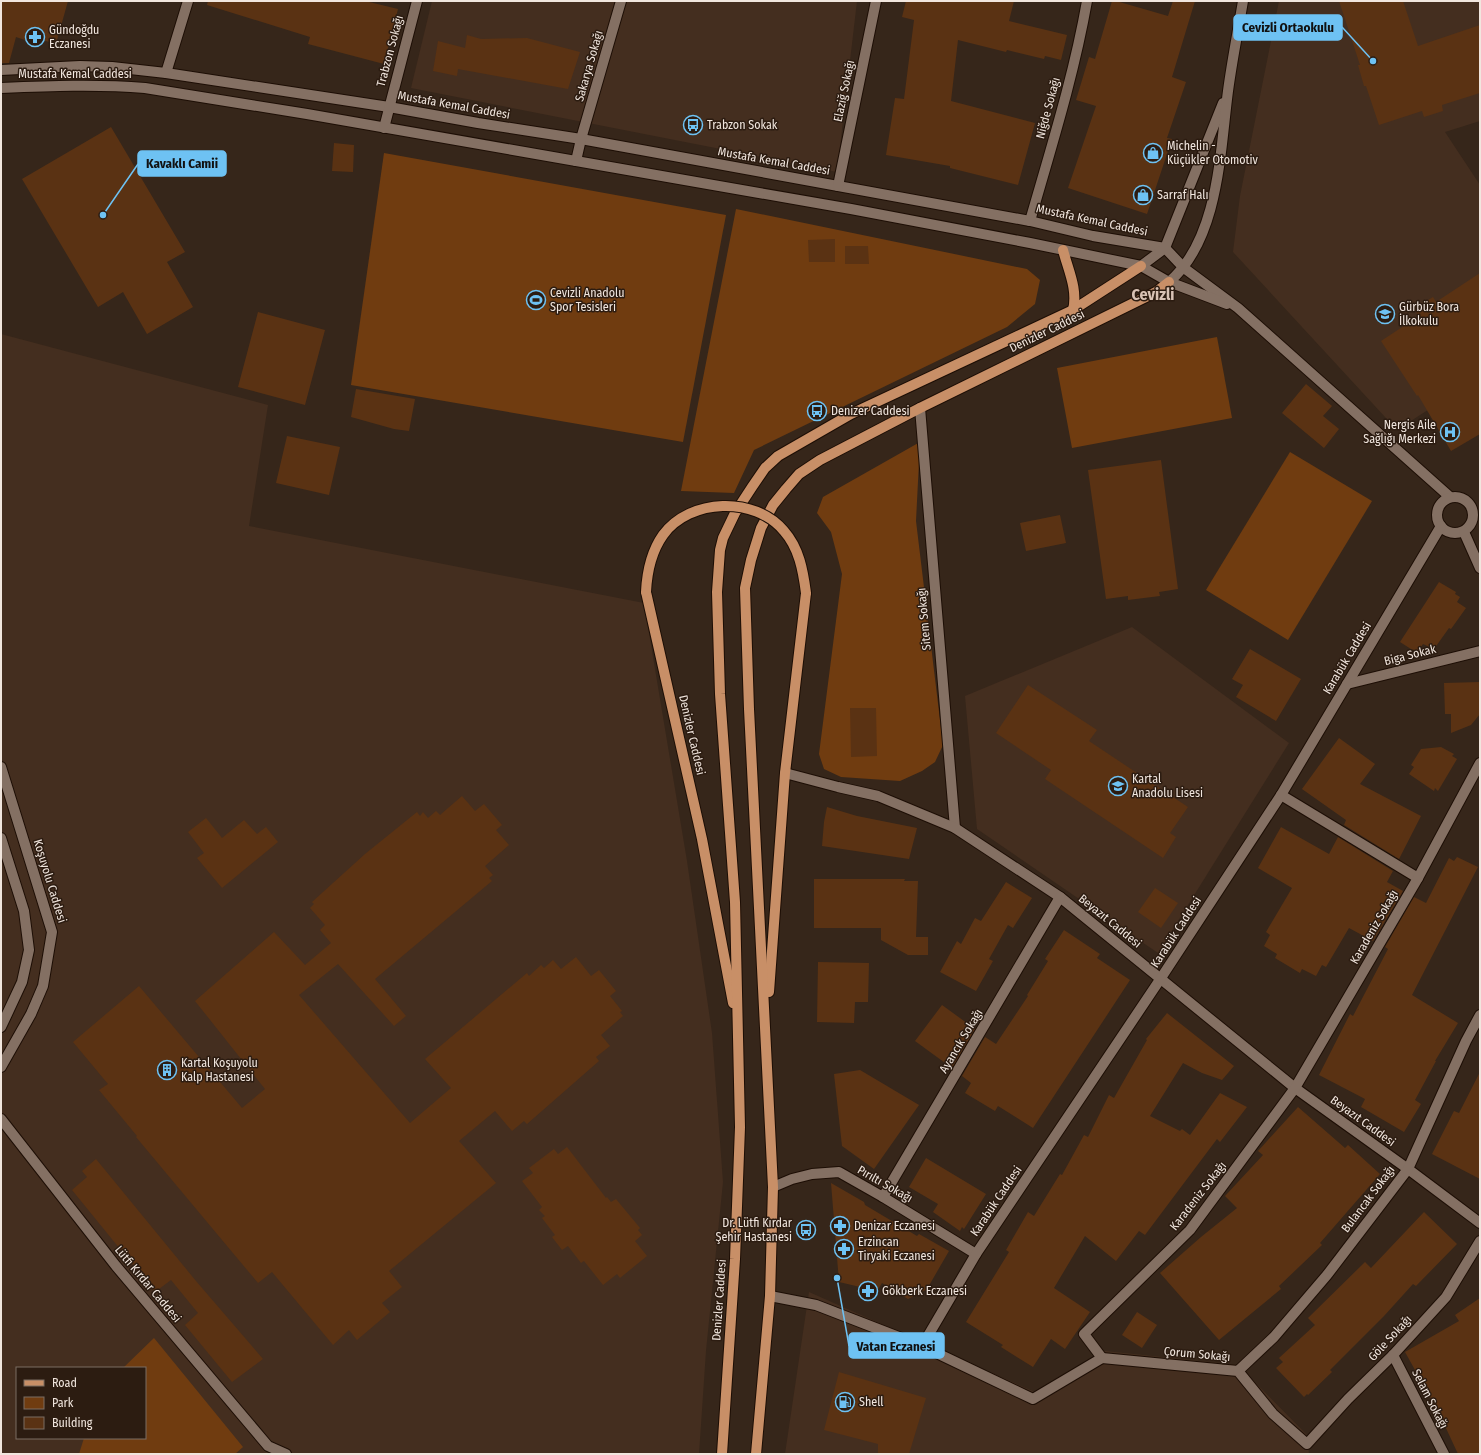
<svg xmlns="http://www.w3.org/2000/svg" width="1481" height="1455" font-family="'Fira Sans Condensed',sans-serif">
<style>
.built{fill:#442e1f;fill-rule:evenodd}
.green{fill:#703c10}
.building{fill:#5a3213}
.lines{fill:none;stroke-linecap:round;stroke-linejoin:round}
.minor-casing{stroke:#1d0e05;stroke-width:12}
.major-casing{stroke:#1d0e05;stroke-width:12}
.minor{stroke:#847063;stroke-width:10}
.major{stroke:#c88f67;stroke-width:10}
.major-bridge-casing{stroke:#1d0e05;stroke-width:12;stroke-linecap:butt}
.major-bridge{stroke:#c88f67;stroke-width:10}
.labels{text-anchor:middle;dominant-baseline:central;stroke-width:3;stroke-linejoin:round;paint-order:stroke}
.poi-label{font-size:12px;fill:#f1e6de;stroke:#2c1c11;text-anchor:start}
.street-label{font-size:12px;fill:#f1e6de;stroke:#2c1c11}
.district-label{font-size:16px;font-weight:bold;fill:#d8c2b4;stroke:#2c1c11}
.leader{fill:none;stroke:#6ec2f3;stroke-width:1.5}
.callout-dot{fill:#6ec2f3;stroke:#2c1c11;stroke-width:1.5}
.callout{fill:#6ec2f3;stroke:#6ec2f3;stroke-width:1.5}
.callout-label{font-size:13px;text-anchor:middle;font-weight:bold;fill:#111}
</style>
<rect width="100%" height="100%" fill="#36261a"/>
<g class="built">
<path d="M 432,1 L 857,1 L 837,172 L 411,88 Z"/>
<path d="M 1279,1 L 1480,1 L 1480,121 L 1445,132 L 1480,185 L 1480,376 L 1397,430 L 1233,252 L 1240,196 Z"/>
<path d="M 1,334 L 268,405 L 249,526 L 644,603 L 687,861 L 712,1033 L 723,1182 L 706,1351 L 699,1454 L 1,1454 ZM 17,1368 L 145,1368 L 145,1438 L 17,1438 Z"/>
<path d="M 1132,627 L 1289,743 L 1158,953 L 977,829 L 965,696 Z"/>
<path d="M 809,1292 L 1037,1393 L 1105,1351 L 1238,1365 L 1307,1435 L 1309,1454 L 785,1454 Z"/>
</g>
<g class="green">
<path d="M 384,153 L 726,215 L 683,442 L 351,385 Z"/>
<path d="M 736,209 L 1027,269 L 1040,280 L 1035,304 L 1007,327 L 754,450 L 734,493 L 681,491 Z"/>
<path d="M 1217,337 L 1232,418 L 1072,448 L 1057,368 Z"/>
<path d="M 920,442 L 916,521 L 943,745 L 935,762 L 922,771 L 900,781 L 841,777 L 824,769 L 819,754 L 842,574 L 831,532 L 817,513 L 823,497 Z"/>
<path d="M 1290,452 L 1372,501 L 1288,640 L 1206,590 Z"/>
<path d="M 154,1338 L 243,1447 L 235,1454 L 79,1454 L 84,1438 L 145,1438 L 145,1368 L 123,1368 Z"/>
</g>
<g class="building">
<path d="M 1,1 L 68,1 L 56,44 L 29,36 L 28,41 L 16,37 L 9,63 L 1,63 Z"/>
<path d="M 208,1 L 365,1 L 398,9 L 384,64 L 308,44 L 310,37 L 207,5 Z"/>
<path d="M 906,1 L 1014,1 L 1009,21 L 1067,35 L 1061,60 L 1045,56 L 1044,59 L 1007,50 L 1006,52 L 958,40 L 951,101 L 1035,123 L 1018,185 L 950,168 L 950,166 L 886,155 L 895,98 L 904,99 L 914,20 L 902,17 Z"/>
<path d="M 1112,1 L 1116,1 L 1168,16 L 1173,1 L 1195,1 L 1172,77 L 1186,82 L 1167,138 L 1172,139 L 1147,214 L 1068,188 L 1096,106 L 1076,100 L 1089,57 L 1095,59 Z"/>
<path d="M 1339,1 L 1403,1 L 1418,46 L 1480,25 L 1480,93 L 1442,105 L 1443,111 L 1424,117 L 1422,111 L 1379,125 L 1366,86 L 1364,86 L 1358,65 L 1360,65 Z"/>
<path d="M 467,35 L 481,39 L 527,38 L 580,52 L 568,89 L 458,69 L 457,76 L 433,71 L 438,41 L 465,48 Z"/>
<path d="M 111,127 L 185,252 L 167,262 L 193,307 L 147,334 L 123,292 L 98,307 L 22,179 Z"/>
<path d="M 334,143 L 354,145 L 353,172 L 332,171 Z"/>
<path d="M 835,239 L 835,262 L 809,262 L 808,240 Z"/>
<path d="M 845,246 L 868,246 L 869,264 L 845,264 Z"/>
<path d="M 1480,273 L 1480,434 L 1451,451 L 1418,395 L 1417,396 L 1381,341 L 1419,316 L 1414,309 L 1433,297 L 1436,302 Z"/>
<path d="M 258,312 L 325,330 L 305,405 L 238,387 Z"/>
<path d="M 1306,384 L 1332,406 L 1323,416 L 1339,429 L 1324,448 L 1282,413 Z"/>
<path d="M 356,389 L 415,399 L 409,431 L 394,429 L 351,417 Z"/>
<path d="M 287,436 L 340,447 L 329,495 L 276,483 Z"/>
<path d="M 1161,460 L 1178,589 L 1159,592 L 1160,596 L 1128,600 L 1128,596 L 1106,599 L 1088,470 Z"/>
<path d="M 1060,515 L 1066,543 L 1026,551 L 1020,523 Z"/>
<path d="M 1439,582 L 1456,592 L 1455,594 L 1460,597 L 1457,602 L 1466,608 L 1451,629 L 1449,628 L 1434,649 L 1423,644 L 1418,651 L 1411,649 L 1400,642 Z"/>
<path d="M 1250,649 L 1301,679 L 1276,721 L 1236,697 L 1243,685 L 1232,679 Z"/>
<path d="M 1480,682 L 1480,714 L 1471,725 L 1451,733 L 1451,714 L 1445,714 L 1444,683 Z"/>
<path d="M 1028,685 L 1097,730 L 1089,741 L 1188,807 L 1170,833 L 1176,837 L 1163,858 L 1045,779 L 1051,770 L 996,733 Z"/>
<path d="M 850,708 L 876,708 L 877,756 L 851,757 Z"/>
<path d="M 1339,738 L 1375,764 L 1360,784 L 1421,816 L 1399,859 L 1344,825 L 1346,820 L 1302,789 Z"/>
<path d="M 1441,747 L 1454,754 L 1452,756 L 1457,759 L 1438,791 L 1435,788 L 1434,791 L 1409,774 L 1414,767 L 1411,765 L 1421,749 Z"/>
<path d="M 462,796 L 475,811 L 484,804 L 502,825 L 496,830 L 509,845 L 485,866 L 493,875 L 489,878 L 492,881 L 375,979 L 406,1016 L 394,1026 L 338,964 L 299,995 L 410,1123 L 451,1088 L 425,1059 L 527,973 L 529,976 L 541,965 L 544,968 L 553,960 L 561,969 L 576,957 L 591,976 L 599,970 L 616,991 L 610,996 L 622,1011 L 620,1012 L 623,1016 L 601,1035 L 610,1046 L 596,1057 L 599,1061 L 527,1124 L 524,1121 L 512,1131 L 495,1111 L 459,1141 L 496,1183 L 389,1271 L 402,1287 L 382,1303 L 390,1312 L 357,1340 L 349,1330 L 333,1345 L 272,1272 L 258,1283 L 136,1137 L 137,1136 L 99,1090 L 108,1084 L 73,1042 L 139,986 L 242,1108 L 265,1089 L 195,1001 L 274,932 L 305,965 L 331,943 L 320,930 L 325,925 L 310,908 L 314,904 L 312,902 L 365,854 L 417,812 L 420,816 L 423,812 L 428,818 L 436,811 L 440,815 Z"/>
<path d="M 827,807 L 857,816 L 917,828 L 909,859 L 822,846 L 824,822 Z"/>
<path d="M 206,818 L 222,838 L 244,820 L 257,834 L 266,827 L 278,842 L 222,888 L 197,858 L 204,853 L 188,832 Z"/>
<path d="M 1281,827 L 1329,854 L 1338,837 L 1393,871 L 1387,882 L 1403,891 L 1373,941 L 1349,928 L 1326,967 L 1322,965 L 1316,976 L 1302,969 L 1300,973 L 1275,958 L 1277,954 L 1264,946 L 1270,935 L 1266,932 L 1292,888 L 1258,868 Z"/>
<path d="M 1457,857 L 1478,867 L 1412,995 L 1458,1023 L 1435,1061 L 1436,1061 L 1415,1100 L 1421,1104 L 1404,1132 L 1361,1107 L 1365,1099 L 1319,1075 L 1350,1014 L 1353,1016 L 1388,949 L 1385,947 L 1414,897 L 1426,903 L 1449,858 L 1454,861 Z"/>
<path d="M 814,879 L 905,879 L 904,881 L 918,881 L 916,937 L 928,937 L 928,955 L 908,955 L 881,940 L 881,928 L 814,928 Z"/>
<path d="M 1006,882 L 1032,898 L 1013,928 L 1008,925 L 989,959 L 993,961 L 976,991 L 940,972 L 957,941 L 961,944 L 975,918 L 981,921 Z"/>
<path d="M 1155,888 L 1178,903 L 1161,928 L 1138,912 Z"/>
<path d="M 1064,930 L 1100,954 L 1097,958 L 1130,980 L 1033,1128 L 998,1106 L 995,1111 L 965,1093 L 971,1083 L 962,1076 L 985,1037 L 996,1044 L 1028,996 L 1027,995 L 1048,961 L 1045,959 Z"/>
<path d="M 818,962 L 869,963 L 868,1002 L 855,1002 L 854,1023 L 817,1022 Z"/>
<path d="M 942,1005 L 975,1029 L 952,1068 L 915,1041 Z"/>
<path d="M 1167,1013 L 1234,1066 L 1222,1080 L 1202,1073 L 1183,1063 L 1150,1116 L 1180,1131 L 1182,1129 L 1190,1135 L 1220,1093 L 1247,1107 L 1220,1142 L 1217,1139 L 1145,1235 L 1139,1231 L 1116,1261 L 1085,1236 L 1054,1288 L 1090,1312 L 1065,1349 L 1051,1339 L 1033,1367 L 1001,1347 L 1003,1345 L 966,1322 L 1009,1252 L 1006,1250 L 1028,1212 L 1034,1216 L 1060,1174 L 1062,1175 L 1084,1135 L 1088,1137 L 1109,1095 L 1114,1098 L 1147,1040 L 1146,1039 Z"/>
<path d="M 860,1070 L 919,1105 L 874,1169 L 842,1146 L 834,1074 Z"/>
<path d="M 1480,1072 L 1480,1179 L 1432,1154 L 1454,1111 L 1459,1113 Z"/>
<path d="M 1298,1107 L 1345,1148 L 1348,1145 L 1380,1174 L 1320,1243 L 1322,1245 L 1279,1286 L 1281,1289 L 1219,1340 L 1160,1273 L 1201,1237 L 1237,1208 L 1225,1196 L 1263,1155 L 1258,1151 Z"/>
<path d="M 567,1147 L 606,1198 L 607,1197 L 611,1202 L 616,1199 L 640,1228 L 638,1230 L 642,1235 L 635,1241 L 647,1256 L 620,1278 L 617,1274 L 603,1285 L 584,1261 L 581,1263 L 568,1246 L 562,1250 L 552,1237 L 555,1235 L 542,1218 L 545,1216 L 539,1210 L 542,1207 L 522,1181 L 533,1173 L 529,1168 L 554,1149 L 558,1154 Z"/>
<path d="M 926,1158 L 986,1194 L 964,1229 L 962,1227 L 960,1231 L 933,1212 L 938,1204 L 909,1187 Z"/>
<path d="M 96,1159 L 196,1281 L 263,1359 L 232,1382 L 185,1325 L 198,1313 L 171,1280 L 155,1292 L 72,1190 L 87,1177 L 82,1171 Z"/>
<path d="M 831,1183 L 864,1202 L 865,1205 L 917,1236 L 919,1234 L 949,1251 L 927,1289 L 908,1299 L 882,1283 L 877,1291 L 839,1282 Z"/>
<path d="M 1424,1212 L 1457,1244 L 1416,1286 L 1413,1284 L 1384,1316 L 1330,1370 L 1332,1372 L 1308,1395 L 1307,1394 L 1304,1397 L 1276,1368 L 1283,1362 L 1279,1358 L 1315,1325 L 1308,1318 L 1365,1262 L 1371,1268 Z"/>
<path d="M 1480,1298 L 1480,1454 L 1458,1454 L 1439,1413 L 1405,1352 L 1459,1321 L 1455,1315 Z"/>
<path d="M 1137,1312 L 1157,1325 L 1142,1348 L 1122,1335 Z"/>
<path d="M 839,1372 L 926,1398 L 909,1454 L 878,1454 L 878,1444 L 824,1430 Z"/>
</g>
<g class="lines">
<defs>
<g id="minor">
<path d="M 1,70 L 80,66 L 112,67 L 166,73 L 389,107 L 478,123 L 581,139 L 1030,221 L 1093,236 L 1165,248 L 1184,268 L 1238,308 L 1450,497"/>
<path d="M 166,73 L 188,1"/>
<path d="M 1,88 C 49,86 97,84 145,88 L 307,114 L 851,209 L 1030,243 L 1141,266 L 1169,282 L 1227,304"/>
<path d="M 384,128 L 417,1"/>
<path d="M 576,161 L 581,139 L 621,1"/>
<path d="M 838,186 L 876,1"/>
<path d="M 1030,221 C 1051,148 1074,75 1087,1"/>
<path d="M 1141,266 L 1165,248 L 1223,103"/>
<path d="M 1169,282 C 1219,239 1220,152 1228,91 C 1232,61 1238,31 1243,1"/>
<path d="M 920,408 L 955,828"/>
<circle cx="1455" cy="515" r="18"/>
<path d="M 1464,532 L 1480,568"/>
<path d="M 1347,684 L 1480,651"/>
<path d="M 1,767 L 52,932 L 43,986 L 31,1014 L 1,1067"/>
<path d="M 785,773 L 838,787 L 878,796 L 955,828 L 1060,897 L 1295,1088 L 1408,1169 L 1480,1223"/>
<path d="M 1281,795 L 1418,878"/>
<path d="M 1,838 L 24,911 L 29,950 L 22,982 L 1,1027"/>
<path d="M 1,1119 L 116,1266 L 268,1446 L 286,1454"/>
<path d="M 773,1187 L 792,1179 L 812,1174 L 839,1172 L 883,1197 L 976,1254"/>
<path d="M 883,1197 L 1060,897"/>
<path d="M 770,1296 L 816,1305 L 922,1346 L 1033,1399 L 1102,1358 L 1084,1334 L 1190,1230 L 1295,1088 L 1418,878 L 1480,763"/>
<path d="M 922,1346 L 976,1254 L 1161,978 L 1281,795 L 1441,526"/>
<path d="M 1393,1355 L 1444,1454"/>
<path d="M 1102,1358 L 1238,1371 L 1273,1414 L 1307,1444 L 1348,1399 L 1393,1355 L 1446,1297 L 1480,1241"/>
<path d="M 1238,1371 L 1274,1337 L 1327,1275 L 1408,1169 L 1466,1041 L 1480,1015"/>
</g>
<g id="major">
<path d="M 1063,250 C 1068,270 1078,289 1073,310"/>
<path d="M 646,592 L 702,839 L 733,1003"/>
<path d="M 769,992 L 785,773 L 806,593"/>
<path d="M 722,1454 L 735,1259 L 740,1127 L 735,902 L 720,694 L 717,592 L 720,550 L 723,538 L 735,513 L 752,487 L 765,468 L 778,456 L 851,414 L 1073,310 L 1141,266"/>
<path d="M 756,1454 L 770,1296 L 773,1187 L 749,709 L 745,588 L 751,560 L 761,528 L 773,505 L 786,489 L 799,474 L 820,460 L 920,408 L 1156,292 L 1169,282"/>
</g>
</defs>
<use href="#minor" class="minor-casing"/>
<use href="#major" class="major-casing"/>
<use href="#minor" class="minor"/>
<use href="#major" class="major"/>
<defs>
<path id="major-bridge" d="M 646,592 C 647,571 651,552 663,535 C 690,498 755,496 784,531 C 799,548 803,570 806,593"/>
</defs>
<use href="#major-bridge" class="major-bridge-casing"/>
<use href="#major-bridge" class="major-bridge"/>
</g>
<defs>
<symbol id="pharmacy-ring" viewBox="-11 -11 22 22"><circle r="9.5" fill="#2c1c11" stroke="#6ec2f3" stroke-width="1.5"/><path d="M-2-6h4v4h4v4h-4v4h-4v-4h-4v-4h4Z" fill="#6ec2f3"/></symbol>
<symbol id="bus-ring" viewBox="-11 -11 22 22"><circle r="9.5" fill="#2c1c11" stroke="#6ec2f3" stroke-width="1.5"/><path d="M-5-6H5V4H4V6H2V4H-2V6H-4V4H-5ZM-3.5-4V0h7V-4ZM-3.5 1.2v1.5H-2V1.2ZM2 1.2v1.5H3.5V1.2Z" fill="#6ec2f3"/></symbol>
<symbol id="shop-ring" viewBox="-11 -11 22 22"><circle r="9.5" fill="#2c1c11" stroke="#6ec2f3" stroke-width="1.5"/><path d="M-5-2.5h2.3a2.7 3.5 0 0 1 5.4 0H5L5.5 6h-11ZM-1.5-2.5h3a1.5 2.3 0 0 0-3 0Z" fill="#6ec2f3"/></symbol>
<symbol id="stadium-ring" viewBox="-11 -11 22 22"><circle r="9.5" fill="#2c1c11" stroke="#6ec2f3" stroke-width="1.5"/><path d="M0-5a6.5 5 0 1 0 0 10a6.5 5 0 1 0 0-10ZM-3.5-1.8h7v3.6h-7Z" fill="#6ec2f3"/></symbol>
<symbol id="school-ring" viewBox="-11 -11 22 22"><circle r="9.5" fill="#2c1c11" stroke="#6ec2f3" stroke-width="1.5"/><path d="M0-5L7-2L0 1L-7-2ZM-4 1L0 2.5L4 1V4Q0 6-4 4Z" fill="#6ec2f3"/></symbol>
<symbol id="hospital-ring" viewBox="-11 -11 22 22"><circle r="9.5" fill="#2c1c11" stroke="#6ec2f3" stroke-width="1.5"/><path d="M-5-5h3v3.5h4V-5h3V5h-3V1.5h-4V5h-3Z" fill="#6ec2f3"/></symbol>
<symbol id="building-ring" viewBox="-11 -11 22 22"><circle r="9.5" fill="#2c1c11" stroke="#6ec2f3" stroke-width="1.5"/><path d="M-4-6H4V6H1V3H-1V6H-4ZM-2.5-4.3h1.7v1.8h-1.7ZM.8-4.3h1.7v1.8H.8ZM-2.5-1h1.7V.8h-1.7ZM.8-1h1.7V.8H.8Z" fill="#6ec2f3"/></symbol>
<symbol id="fuel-ring" viewBox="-11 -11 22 22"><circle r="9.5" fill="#2c1c11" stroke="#6ec2f3" stroke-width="1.5"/><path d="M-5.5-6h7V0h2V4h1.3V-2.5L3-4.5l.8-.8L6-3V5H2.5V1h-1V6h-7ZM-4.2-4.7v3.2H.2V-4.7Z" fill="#6ec2f3"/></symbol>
</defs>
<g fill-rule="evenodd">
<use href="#pharmacy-ring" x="24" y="26" width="22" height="22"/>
<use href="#bus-ring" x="682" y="114" width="22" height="22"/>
<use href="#shop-ring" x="1142" y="142" width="22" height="22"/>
<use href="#shop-ring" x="1132" y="184" width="22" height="22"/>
<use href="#stadium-ring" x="525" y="289" width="22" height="22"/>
<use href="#school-ring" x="1374" y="303" width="22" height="22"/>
<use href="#bus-ring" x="806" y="400" width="22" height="22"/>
<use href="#hospital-ring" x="1439" y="421" width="22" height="22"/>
<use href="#school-ring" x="1107" y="775" width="22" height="22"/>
<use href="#building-ring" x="156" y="1059" width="22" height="22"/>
<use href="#pharmacy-ring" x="829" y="1215" width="22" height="22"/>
<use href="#bus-ring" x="795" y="1219" width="22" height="22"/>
<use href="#pharmacy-ring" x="833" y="1238" width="22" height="22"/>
<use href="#pharmacy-ring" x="857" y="1280" width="22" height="22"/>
<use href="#fuel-ring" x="834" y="1391" width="22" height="22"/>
</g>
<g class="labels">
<g class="poi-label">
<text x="49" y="30">Gündoğdu<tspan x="49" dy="14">Eczanesi</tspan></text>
<text x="707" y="125">Trabzon Sokak</text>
<text x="1167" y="146">Michelin -<tspan x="1167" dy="14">Küçükler Otomotiv</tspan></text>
<text x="1157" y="195">Sarraf Halı</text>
<text x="550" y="293">Cevizli Anadolu<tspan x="550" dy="14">Spor Tesisleri</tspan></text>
<text x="1399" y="307">Gürbüz Bora<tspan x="1399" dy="14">İlkokulu</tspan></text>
<text x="831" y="411">Denizer Caddesi</text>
<text x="1436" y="425" text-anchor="end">Nergis Aile<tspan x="1436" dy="14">Sağlığı Merkezi</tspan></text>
<text x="1132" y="779">Kartal<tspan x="1132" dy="14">Anadolu Lisesi</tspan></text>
<text x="181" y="1063">Kartal Koşuyolu<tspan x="181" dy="14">Kalp Hastanesi</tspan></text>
<text x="792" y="1223" text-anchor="end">Dr. Lütfi Kırdar<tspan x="792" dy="14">Şehir Hastanesi</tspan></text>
<text x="854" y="1226">Denizar Eczanesi</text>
<text x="858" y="1242">Erzincan<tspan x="858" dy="14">Tiryaki Eczanesi</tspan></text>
<text x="882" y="1291">Gökberk Eczanesi</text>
<text x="859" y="1402">Shell</text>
</g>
<g class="street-label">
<text transform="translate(390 51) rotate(-75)">Trabzon Sokağı</text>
<text transform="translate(589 66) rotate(-74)">Sakarya Sokağı</text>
<text x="75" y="74">Mustafa Kemal Caddesi</text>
<text transform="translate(844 91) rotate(-78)">Elaziğ Sokağı</text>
<text transform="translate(454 105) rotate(10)">Mustafa Kemal Caddesi</text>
<text transform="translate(1048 108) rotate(-75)">Niğde Sokağı</text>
<text transform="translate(774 161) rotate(10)">Mustafa Kemal Caddesi</text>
<text transform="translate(1092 220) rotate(12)">Mustafa Kemal Caddesi</text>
<text transform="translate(1047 331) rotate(-26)">Denizler Caddesi</text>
<text transform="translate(924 619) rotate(-95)">Sitem Sokağı</text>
<text transform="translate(1410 655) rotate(-14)">Biga Sokak</text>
<text transform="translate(1347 658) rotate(-59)">Karabük Caddesi</text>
<text transform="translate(692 735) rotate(77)">Denizler Caddesi</text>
<text transform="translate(50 881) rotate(73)">Koşuyolu Caddesi</text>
<text transform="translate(1110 921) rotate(39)">Beyazıt Caddesi</text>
<text transform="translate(1374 927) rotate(-60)">Karadeniz Sokağı</text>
<text transform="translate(1176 932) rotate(-57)">Karabük Caddesi</text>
<text transform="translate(961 1041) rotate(-59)">Ayancık Sokağı</text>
<text transform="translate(1363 1121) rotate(36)">Beyazıt Caddesi</text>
<text transform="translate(885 1184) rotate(30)">Pırıltı Sokağı</text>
<text transform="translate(1198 1196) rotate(-52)">Karadeniz Sokağı</text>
<text transform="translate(1368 1199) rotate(-53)">Bulancak Sokağı</text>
<text transform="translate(996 1201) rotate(-56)">Karabük Caddesi</text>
<text transform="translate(148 1284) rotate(50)">Lütfi Kırdar Caddesi</text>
<text transform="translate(719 1300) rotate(-86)">Denizler Caddesi</text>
<text transform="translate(1390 1338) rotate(-47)">Göle Sokağı</text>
<text transform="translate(1197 1354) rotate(5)">Çorum Sokağı</text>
<text transform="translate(1430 1399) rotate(63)">Selam Sokağı</text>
</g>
<g class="district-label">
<text x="1153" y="294">Cevizli</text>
</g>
</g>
<path class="leader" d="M1373 61L1342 27M103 215L138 164M837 1278L849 1346"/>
<g class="callout-dot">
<circle cx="1373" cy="61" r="4"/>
<circle cx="103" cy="215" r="4"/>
<circle cx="837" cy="1278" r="4"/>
</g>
<g class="callout">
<rect x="1234" y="15" width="108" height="25" rx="4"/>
<rect x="138" y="151" width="88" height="25" rx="4"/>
<rect x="849" y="1333" width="95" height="25" rx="4"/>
</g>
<g class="callout-label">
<text x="1288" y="32">Cevizli Ortaokulu</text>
<text x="182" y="168">Kavaklı Camii</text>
<text x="896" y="1351">Vatan Eczanesi</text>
</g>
<rect width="1481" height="1455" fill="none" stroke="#f1e6de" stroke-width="4"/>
<rect x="16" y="1367" width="130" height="72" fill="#2c1c11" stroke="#7b6d63"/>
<rect x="24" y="1380" width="20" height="6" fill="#c88f67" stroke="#7b6d63"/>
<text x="52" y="1387" font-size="12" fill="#f1e6de">Road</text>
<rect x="24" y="1397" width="20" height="12" fill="#703c10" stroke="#7b6d63"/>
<text x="52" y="1407" font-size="12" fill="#f1e6de">Park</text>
<rect x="24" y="1417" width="20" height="12" fill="#5a3213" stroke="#7b6d63"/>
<text x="52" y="1427" font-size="12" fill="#f1e6de">Building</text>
</svg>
